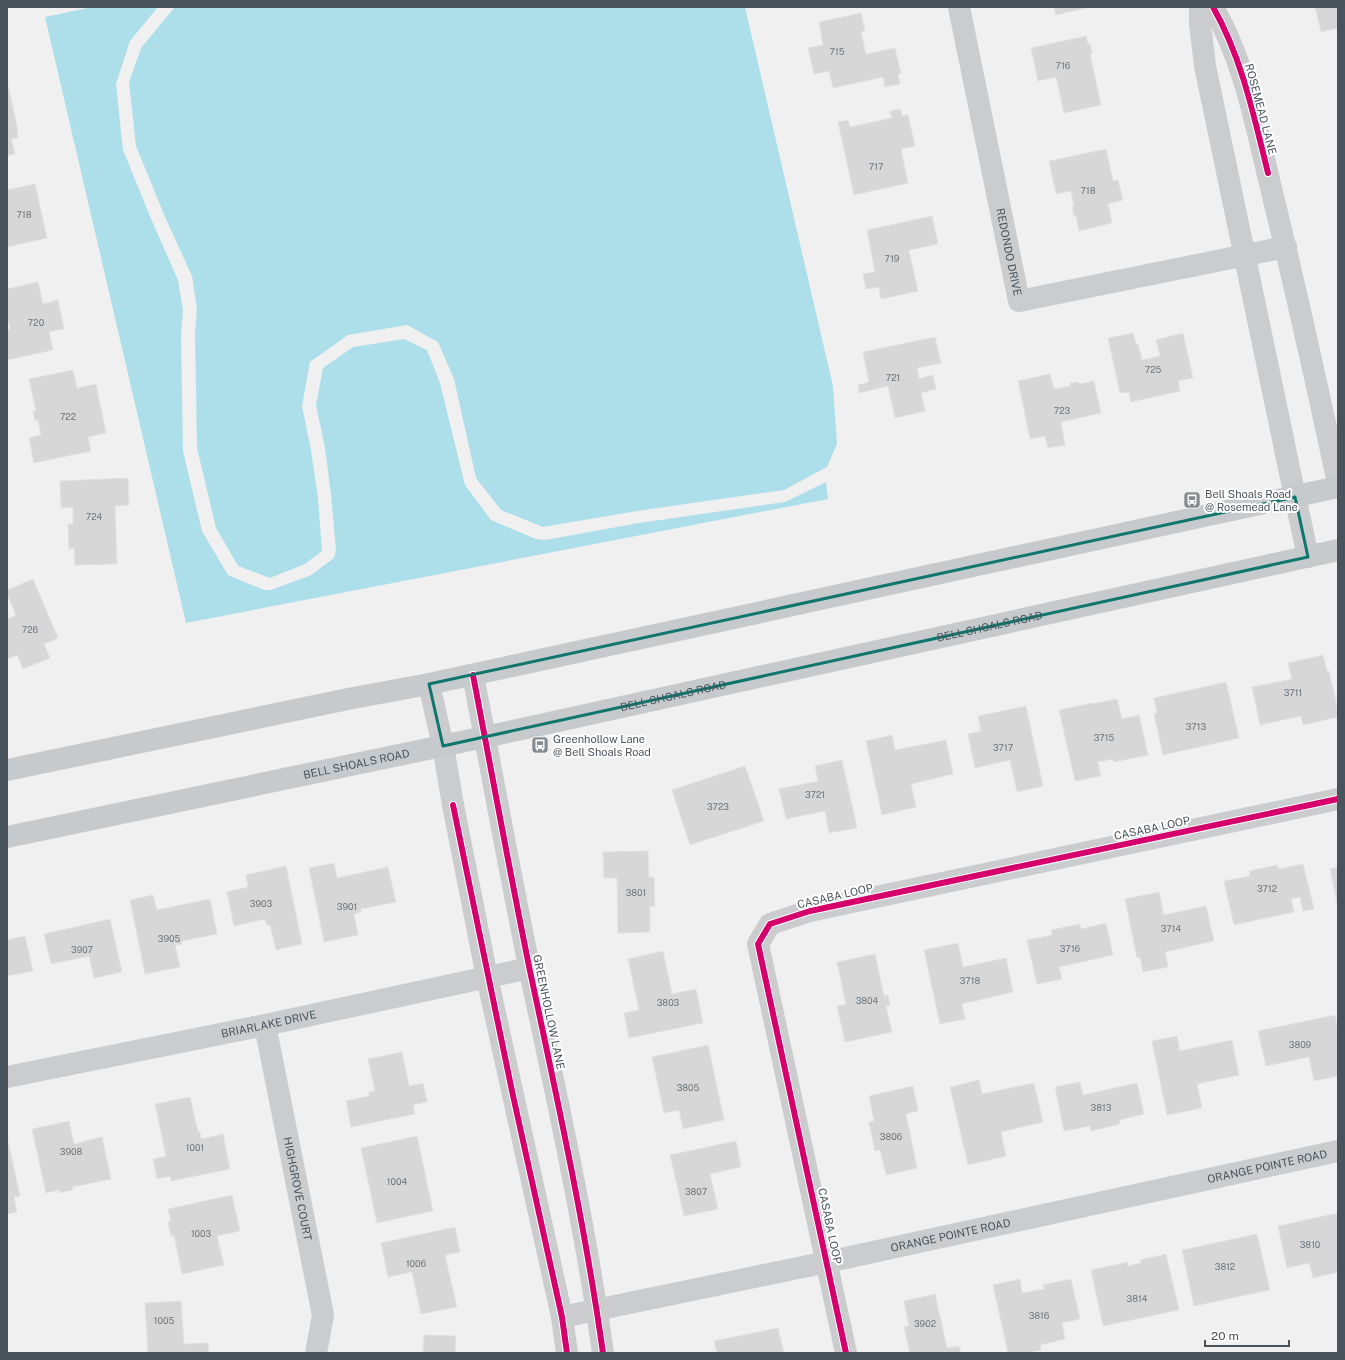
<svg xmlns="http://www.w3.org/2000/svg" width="1345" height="1360" font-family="'Public Sans',sans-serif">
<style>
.water{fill:#addfea}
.building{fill:#d7d7d8;stroke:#e2e2e3}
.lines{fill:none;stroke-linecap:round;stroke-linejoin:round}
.minor{stroke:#caccce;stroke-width:22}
.major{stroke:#c7cacc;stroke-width:22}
.cycleway-casing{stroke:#fff;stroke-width:8}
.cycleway{stroke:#d6006c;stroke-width:6}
.marked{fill:none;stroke:#0f766e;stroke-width:3;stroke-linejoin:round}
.labels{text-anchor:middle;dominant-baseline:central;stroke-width:4;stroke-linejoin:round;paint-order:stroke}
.number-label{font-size:9px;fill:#6d767c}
.street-label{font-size:11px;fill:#48535c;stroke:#fff}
.poi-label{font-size:11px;fill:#48535c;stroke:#fff;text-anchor:start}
</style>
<rect width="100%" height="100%" fill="#f1f0f0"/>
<g class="water">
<path d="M 92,7 L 158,7 L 130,41 L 116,84 L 123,150 L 152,221 L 178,280 L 183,310 L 181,334 L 183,451 L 202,531 L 228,575 L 264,590 L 271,590 L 311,575 L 334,558 L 336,550 L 331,495 L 325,448 L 316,405 L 323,368 L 353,347 L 404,339 L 427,350 L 440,383 L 465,485 L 491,520 L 536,539 L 545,540 L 639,523 L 785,502 L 826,482 L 828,499 L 186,623 L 45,17 Z"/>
<path d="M 175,7 L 745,7 L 833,386 L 837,444 L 827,467 L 784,490 L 637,511 L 543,527 L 501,510 L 476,478 L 454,379 L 438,342 L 407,325 L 348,335 L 310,362 L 302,406 L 311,450 L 318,498 L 322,551 L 305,564 L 270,578 L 238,566 L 216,528 L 197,448 L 195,334 L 197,309 L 192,276 L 165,217 L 136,146 L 129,82 L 141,48 Z"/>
</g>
<g class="building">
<path d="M 1054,7 L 1086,7 L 1086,8 L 1056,15 Z"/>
<path d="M 1315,7 L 1338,7 L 1338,28 L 1321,32 Z"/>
<path d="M 861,13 L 865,31 L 861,32 L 866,54 L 895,48 L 901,73 L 898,74 L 900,84 L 885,87 L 883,77 L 833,88 L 829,71 L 814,74 L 808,48 L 823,45 L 819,22 Z"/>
<path d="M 1086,36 L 1088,44 L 1090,43 L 1092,53 L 1090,54 L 1101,105 L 1064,113 L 1056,77 L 1038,81 L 1031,48 Z"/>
<path d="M 7,81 L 18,131 L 17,132 L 18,138 L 11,139 L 15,154 L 7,156 Z"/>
<path d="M 900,109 L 902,116 L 908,115 L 915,146 L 901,149 L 908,183 L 854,195 L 838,122 L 848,120 L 850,127 L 892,118 L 890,111 Z"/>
<path d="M 1106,149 L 1113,181 L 1118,180 L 1123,200 L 1108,204 L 1112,223 L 1079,231 L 1076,215 L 1074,216 L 1072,207 L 1074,207 L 1071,191 L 1056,194 L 1049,161 Z"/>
<path d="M 35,184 L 47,238 L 7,247 L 7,190 Z"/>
<path d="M 932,216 L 938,244 L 909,250 L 918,291 L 881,299 L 879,287 L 866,289 L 863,274 L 875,272 L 867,230 Z"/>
<path d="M 38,282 L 43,304 L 58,300 L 64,329 L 49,332 L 53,350 L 7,360 L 7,330 L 10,329 L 7,314 L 7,289 Z"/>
<path d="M 1133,333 L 1136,344 L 1138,344 L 1142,360 L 1160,356 L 1156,340 L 1183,333 L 1193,378 L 1178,381 L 1180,391 L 1131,402 L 1129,392 L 1120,393 L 1108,338 Z"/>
<path d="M 935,337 L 941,363 L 917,368 L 919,379 L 933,375 L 936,389 L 921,393 L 925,411 L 895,418 L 888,386 L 859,393 L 858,385 L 869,382 L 863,352 Z"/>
<path d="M 73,370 L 77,388 L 96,384 L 106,433 L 88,437 L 91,451 L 34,463 L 29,438 L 41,435 L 38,420 L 35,421 L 33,411 L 36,411 L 29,379 Z"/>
<path d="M 1050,374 L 1054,389 L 1070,386 L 1070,383 L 1078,382 L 1079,384 L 1094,381 L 1101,413 L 1061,422 L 1065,445 L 1048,448 L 1045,436 L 1030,439 L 1018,381 Z"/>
<path d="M 128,478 L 129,505 L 115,506 L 117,564 L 75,565 L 74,548 L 69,549 L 68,524 L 73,524 L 73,507 L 61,508 L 60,481 Z"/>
<path d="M 33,579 L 58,638 L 44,644 L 50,658 L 23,669 L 17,655 L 7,659 L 7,619 L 16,615 L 7,594 L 7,590 Z"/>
<path d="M 1323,655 L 1327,671 L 1329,671 L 1338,710 L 1338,717 L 1303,725 L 1301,716 L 1260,725 L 1252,687 L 1292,679 L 1288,663 Z"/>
<path d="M 1226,682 L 1239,738 L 1163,755 L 1154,714 L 1157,713 L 1154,698 Z"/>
<path d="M 1117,699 L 1122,719 L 1139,715 L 1148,755 L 1114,762 L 1113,759 L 1098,762 L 1101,776 L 1075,781 L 1059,710 L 1092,703 L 1092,704 Z"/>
<path d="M 1026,706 L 1043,786 L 1017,792 L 1010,760 L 975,768 L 968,734 L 981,731 L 978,716 Z"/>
<path d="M 892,735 L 895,750 L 946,740 L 953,774 L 911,784 L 916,807 L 882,815 L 866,741 Z"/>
<path d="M 842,760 L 857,828 L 829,833 L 825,811 L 786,819 L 779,789 L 818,781 L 815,766 Z"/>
<path d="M 745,766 L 764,821 L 690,845 L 672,790 Z"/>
<path d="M 648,851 L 649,877 L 654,877 L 655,907 L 650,906 L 650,932 L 618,933 L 617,878 L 604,878 L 603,852 Z"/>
<path d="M 334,863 L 337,878 L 388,867 L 396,902 L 361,909 L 361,912 L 354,914 L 358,935 L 324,942 L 309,868 Z"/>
<path d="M 1303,864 L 1314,909 L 1303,911 L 1300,897 L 1291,899 L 1294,912 L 1234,925 L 1224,881 L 1250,876 L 1249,871 L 1277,865 L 1278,869 Z"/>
<path d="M 286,866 L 302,944 L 276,950 L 270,925 L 267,925 L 265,919 L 234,926 L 227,892 L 248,887 L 246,875 Z"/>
<path d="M 1338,867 L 1338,908 L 1330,869 Z"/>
<path d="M 1159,892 L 1164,915 L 1206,906 L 1214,941 L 1165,952 L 1168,967 L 1143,972 L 1140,957 L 1137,958 L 1125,899 Z"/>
<path d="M 153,895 L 157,910 L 210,899 L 217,934 L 182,941 L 182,944 L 175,945 L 180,967 L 145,974 L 130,900 Z"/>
<path d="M 110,919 L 122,972 L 94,978 L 89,956 L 51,964 L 44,934 Z"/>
<path d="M 1106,923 L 1113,955 L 1059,967 L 1062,979 L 1037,984 L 1027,940 L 1052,935 L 1051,930 L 1080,924 L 1081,929 Z"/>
<path d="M 25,936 L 33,971 L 7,976 L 7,940 Z"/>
<path d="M 958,943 L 963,967 L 1006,958 L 1013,992 L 962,1004 L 965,1019 L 940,1024 L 924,950 Z"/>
<path d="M 663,951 L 672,994 L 696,989 L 703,1023 L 629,1038 L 624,1013 L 639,1010 L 628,959 Z"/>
<path d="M 875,954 L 884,996 L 888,995 L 890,1005 L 886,1006 L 892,1032 L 845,1042 L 837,1006 L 846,1004 L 837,962 Z"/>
<path d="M 1335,1015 L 1338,1029 L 1338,1076 L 1314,1081 L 1309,1057 L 1266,1066 L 1258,1031 Z"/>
<path d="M 1177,1036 L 1180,1051 L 1232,1040 L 1239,1075 L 1197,1084 L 1202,1108 L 1167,1115 L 1152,1041 Z"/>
<path d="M 708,1045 L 724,1120 L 683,1129 L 679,1110 L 664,1113 L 652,1057 Z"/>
<path d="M 402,1052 L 409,1086 L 423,1083 L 427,1102 L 413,1105 L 415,1114 L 351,1127 L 346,1101 L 369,1096 L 369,1092 L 375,1091 L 368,1059 Z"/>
<path d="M 979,1080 L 982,1094 L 1034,1083 L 1043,1122 L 1001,1132 L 1006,1156 L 968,1165 L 950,1087 Z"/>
<path d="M 1080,1082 L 1083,1095 L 1137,1083 L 1144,1114 L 1119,1120 L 1120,1124 L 1091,1131 L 1090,1126 L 1064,1131 L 1055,1087 Z"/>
<path d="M 913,1086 L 918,1111 L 906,1114 L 917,1168 L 886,1175 L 880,1150 L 875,1151 L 869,1122 L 874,1121 L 869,1096 Z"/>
<path d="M 190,1097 L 198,1132 L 200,1131 L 201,1139 L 223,1134 L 230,1169 L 171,1181 L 170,1176 L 157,1179 L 153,1159 L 166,1156 L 155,1104 Z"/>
<path d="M 69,1121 L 74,1144 L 102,1137 L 111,1179 L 72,1187 L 73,1190 L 59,1193 L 59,1190 L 46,1193 L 32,1129 Z"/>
<path d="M 417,1136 L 433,1211 L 377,1223 L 361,1148 Z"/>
<path d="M 7,1137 L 20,1196 L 14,1197 L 17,1212 L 7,1214 Z"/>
<path d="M 736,1141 L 741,1167 L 710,1174 L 718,1209 L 684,1216 L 670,1155 Z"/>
<path d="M 232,1195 L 240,1231 L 217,1236 L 224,1265 L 182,1274 L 174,1235 L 171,1236 L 168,1222 L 171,1221 L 168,1209 Z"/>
<path d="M 1338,1213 L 1338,1272 L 1313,1278 L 1309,1263 L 1287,1268 L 1278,1226 Z"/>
<path d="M 455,1227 L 460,1252 L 445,1255 L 457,1307 L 421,1314 L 412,1272 L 388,1277 L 381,1243 Z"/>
<path d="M 1257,1234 L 1270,1290 L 1194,1306 L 1182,1250 Z"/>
<path d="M 1166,1254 L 1179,1310 L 1103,1326 L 1091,1270 L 1128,1262 L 1128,1266 L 1141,1263 L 1140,1260 Z"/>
<path d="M 1020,1279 L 1022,1293 L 1044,1289 L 1043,1285 L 1071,1279 L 1080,1319 L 1062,1323 L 1065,1339 L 1040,1345 L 1041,1350 L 1026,1353 L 1008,1353 L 993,1285 Z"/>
<path d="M 935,1294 L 947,1348 L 959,1346 L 961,1353 L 910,1353 L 904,1327 L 909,1326 L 904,1301 Z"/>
<path d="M 181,1301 L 184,1344 L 208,1343 L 209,1353 L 148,1353 L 145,1303 Z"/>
<path d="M 778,1328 L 784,1353 L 717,1353 L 714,1341 Z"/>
<path d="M 424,1335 L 456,1336 L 455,1353 L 423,1353 Z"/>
</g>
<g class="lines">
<g class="minor">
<path id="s1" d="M 959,7 L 1019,301 L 1286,247"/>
<path d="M 1200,7 L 1200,23 L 1205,66 L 1289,468 L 1308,557"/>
<path d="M 1213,7 C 1245,63 1256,126 1271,188 C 1295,286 1317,385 1338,483"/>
<path d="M 473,675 C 492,774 510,873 530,971 C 557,1098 585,1225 603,1353"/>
<path d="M 429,684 L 443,746 L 453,805 L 487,977 L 562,1317 L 567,1353"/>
<path id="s2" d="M 265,1025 L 323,1315 L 316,1353"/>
<path id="s3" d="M 7,1077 L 265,1025 L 530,968"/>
<path id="s4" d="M 562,1317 L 827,1262 L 1338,1151"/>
<path d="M 846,1353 L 758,944 L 770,924 L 810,911 L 1338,799"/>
</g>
<g class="major">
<path d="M 7,770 L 353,698 L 429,684 L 1338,487"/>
<path id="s5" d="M 7,837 L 485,737 L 1338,550"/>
</g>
<defs>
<g id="cycleway">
<path d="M 1213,7 C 1242,58 1254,116 1268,173"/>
<path d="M 473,675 C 492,774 510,873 530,971 C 557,1098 585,1225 603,1353"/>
<path d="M 453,805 L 512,1091 L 562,1317 L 567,1353"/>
<path d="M 846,1353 L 758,944 L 770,924 L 810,911 L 1338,799"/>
</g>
</defs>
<use href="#cycleway" class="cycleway-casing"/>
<use href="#cycleway" class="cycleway"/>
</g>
<path class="marked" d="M 1295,497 L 1308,557 L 443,746 L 429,684 Z"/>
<defs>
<symbol id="bus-square" viewBox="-11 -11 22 22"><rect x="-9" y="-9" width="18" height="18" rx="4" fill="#838a90" stroke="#fff"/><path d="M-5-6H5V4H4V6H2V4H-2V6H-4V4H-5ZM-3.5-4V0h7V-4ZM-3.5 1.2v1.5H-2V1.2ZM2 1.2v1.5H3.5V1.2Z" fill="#fff"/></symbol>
</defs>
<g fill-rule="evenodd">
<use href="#bus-square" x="1182" y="490" width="20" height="20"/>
<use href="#bus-square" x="530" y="735" width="20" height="20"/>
</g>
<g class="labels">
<g class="number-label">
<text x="837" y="51">715</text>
<text x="1063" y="65">716</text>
<text x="876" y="166">717</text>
<text x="1088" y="190">718</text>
<text x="24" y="214">718</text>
<text x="892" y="258">719</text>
<text x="36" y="322">720</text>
<text x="1153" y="369">725</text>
<text x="893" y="377">721</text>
<text x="1062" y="410">723</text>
<text x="68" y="416">722</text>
<text x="94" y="516">724</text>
<text x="30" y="629">726</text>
<text x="1293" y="692">3711</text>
<text x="1196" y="726">3713</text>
<text x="1104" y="737">3715</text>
<text x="1003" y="747">3717</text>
<text x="815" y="794">3721</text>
<text x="718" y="806">3723</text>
<text x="1267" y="888">3712</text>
<text x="636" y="892">3801</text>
<text x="261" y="903">3903</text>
<text x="347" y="906">3901</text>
<text x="1171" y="928">3714</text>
<text x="169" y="938">3905</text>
<text x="1070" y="948">3716</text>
<text x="82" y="949">3907</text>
<text x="970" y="980">3718</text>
<text x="867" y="1000">3804</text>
<text x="668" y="1002">3803</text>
<text x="1300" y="1044">3809</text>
<text x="688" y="1087">3805</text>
<text x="1101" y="1107">3813</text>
<text x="891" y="1136">3806</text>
<text x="195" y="1147">1001</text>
<text x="71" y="1151">3908</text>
<text x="397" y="1181">1004</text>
<text x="696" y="1191">3807</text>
<text x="201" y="1233">1003</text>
<text x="1310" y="1244">3810</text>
<text x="416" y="1263">1006</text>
<text x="1225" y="1266">3812</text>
<text x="1137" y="1298">3814</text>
<text x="1039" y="1315">3816</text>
<text x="164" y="1320">1005</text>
<text x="925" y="1323">3902</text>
</g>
<g class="street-label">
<text transform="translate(1261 109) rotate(75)">ROSEMEAD LANE</text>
<text stroke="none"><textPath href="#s1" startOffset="250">REDONDO DRIVE</textPath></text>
<text stroke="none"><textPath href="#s5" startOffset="1005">BELL SHOALS ROAD</textPath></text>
<text stroke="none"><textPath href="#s5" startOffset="681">BELL SHOALS ROAD</textPath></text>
<text stroke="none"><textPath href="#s5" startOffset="357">BELL SHOALS ROAD</textPath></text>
<text transform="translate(1152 828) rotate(-12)">CASABA LOOP</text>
<text transform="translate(835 896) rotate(-13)">CASABA LOOP</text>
<text transform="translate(549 1012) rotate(78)">GREENHOLLOW LANE</text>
<text stroke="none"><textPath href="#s3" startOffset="267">BRIARLAKE DRIVE</textPath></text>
<text stroke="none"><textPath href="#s4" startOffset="721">ORANGE POINTE ROAD</textPath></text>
<text stroke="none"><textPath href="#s2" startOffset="167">HIGHGROVE COURT</textPath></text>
<text transform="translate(830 1226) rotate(78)">CASABA LOOP</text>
<text stroke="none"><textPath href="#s4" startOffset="397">ORANGE POINTE ROAD</textPath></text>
</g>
<g class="poi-label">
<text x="1205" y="494">Bell Shoals Road<tspan x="1205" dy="13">@ Rosemead Lane</tspan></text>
<text x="553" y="739">Greenhollow Lane<tspan x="553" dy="13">@ Bell Shoals Road</tspan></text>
</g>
</g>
<rect width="1345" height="1360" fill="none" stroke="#48535c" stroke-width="16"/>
<path d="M1205 1340v6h84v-6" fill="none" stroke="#48535c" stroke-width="2"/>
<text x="1211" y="1340" font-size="12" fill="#48535c" stroke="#ffffff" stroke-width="3" paint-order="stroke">20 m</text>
</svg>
